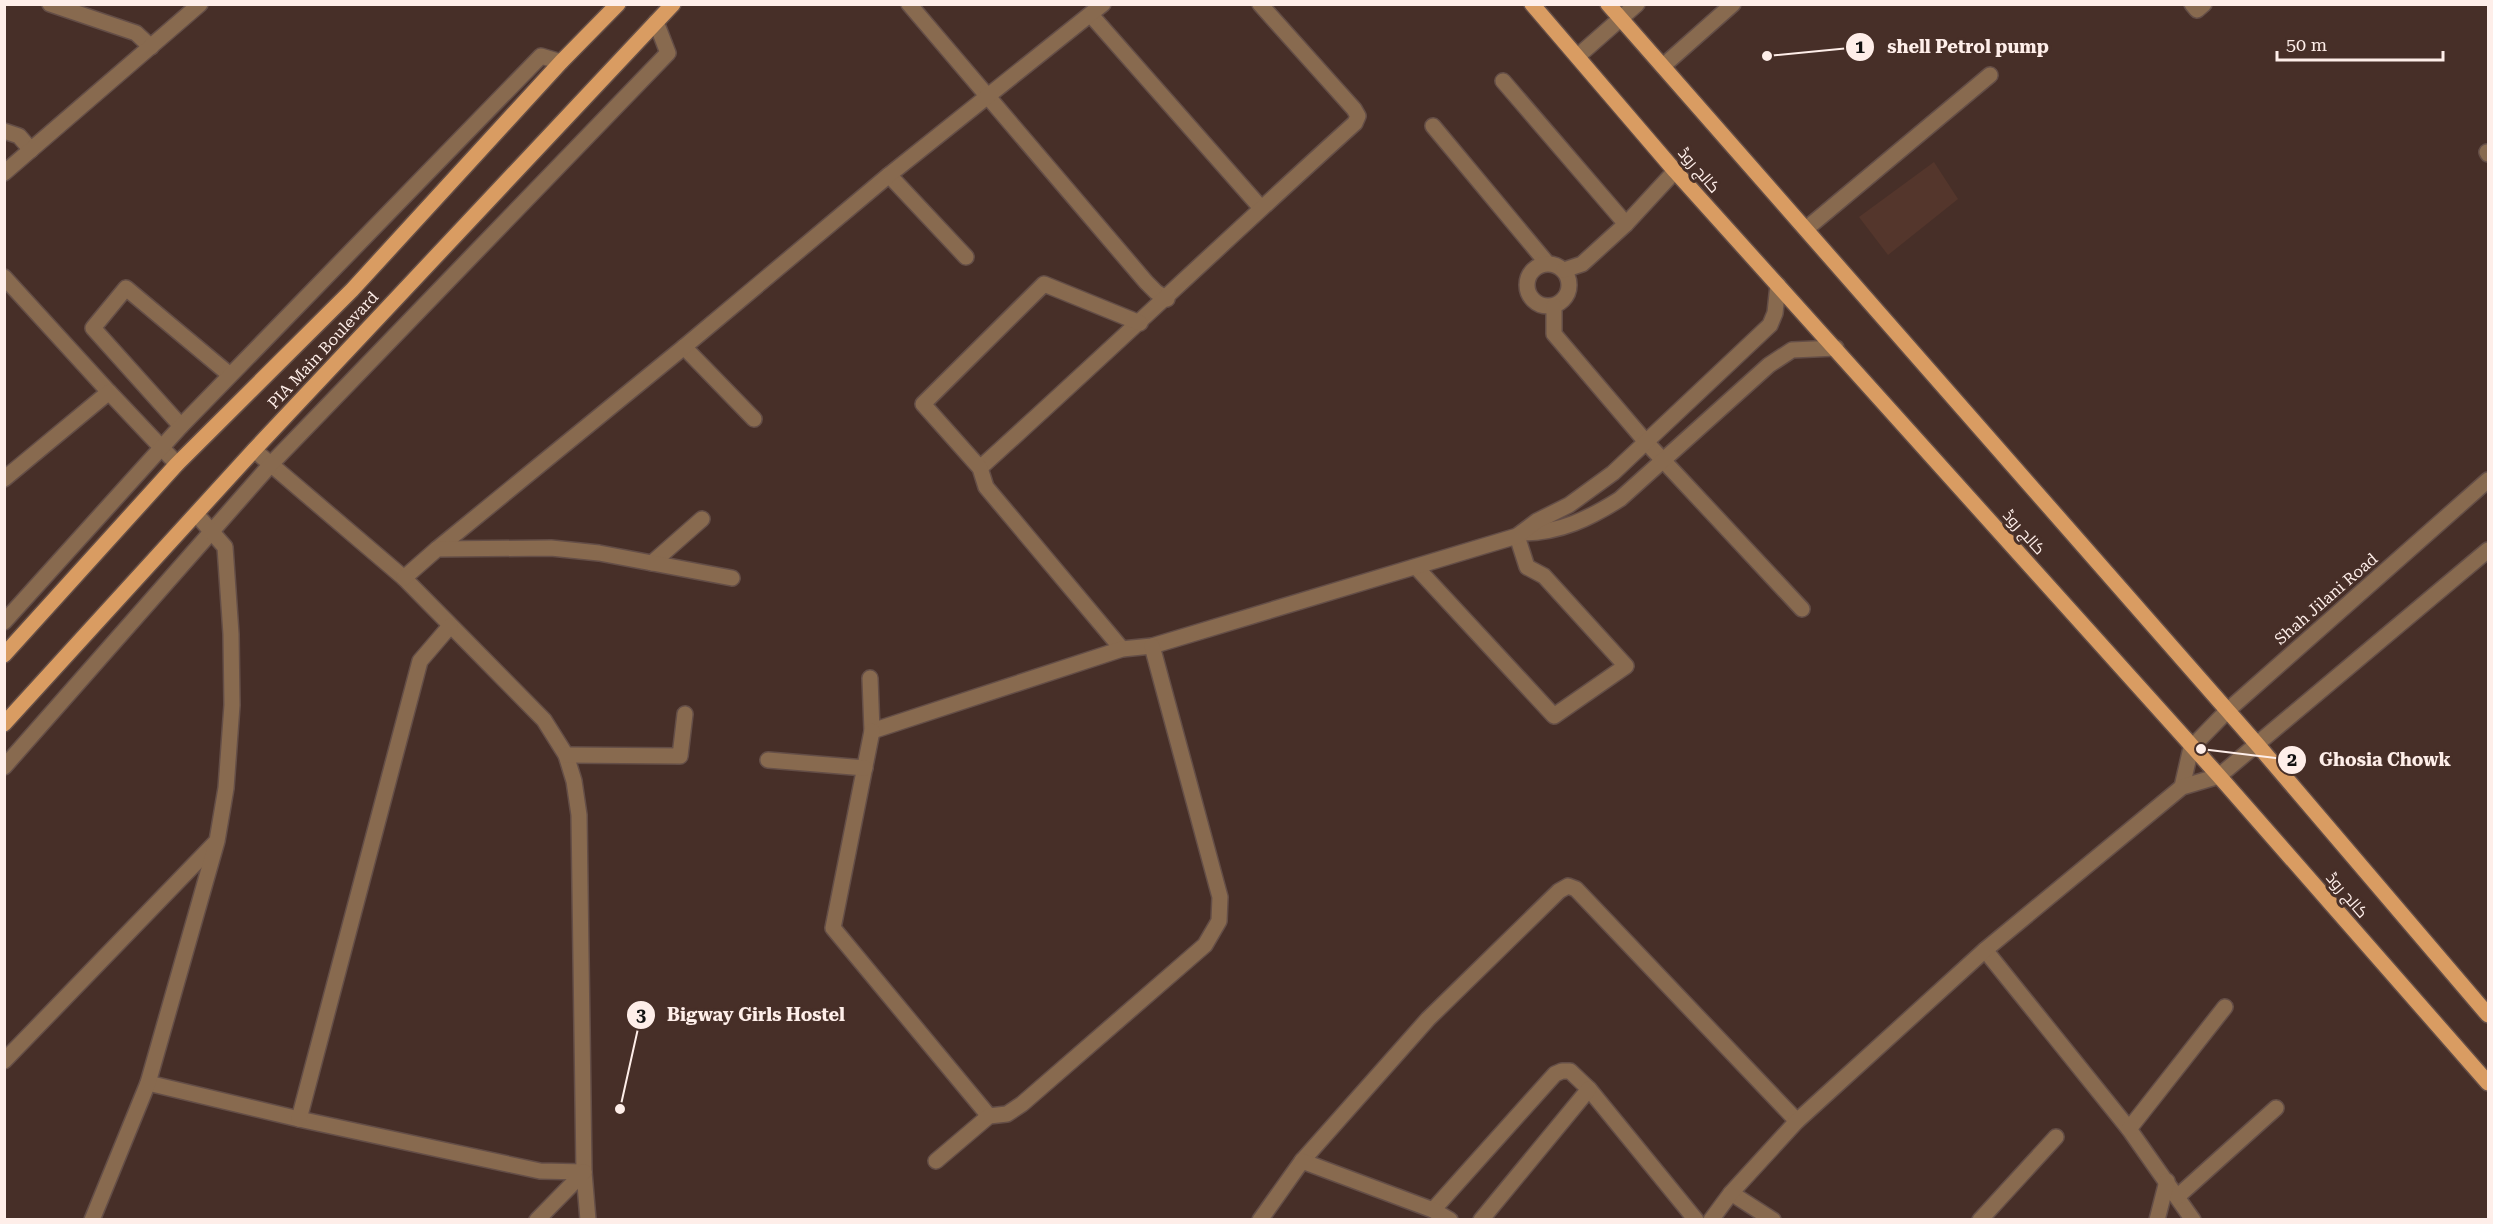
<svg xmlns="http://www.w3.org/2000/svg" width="2493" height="1224" font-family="'Roboto Serif',Cairo,serif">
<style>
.built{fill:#54362c}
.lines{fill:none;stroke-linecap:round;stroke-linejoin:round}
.minor-casing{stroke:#644e47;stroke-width:18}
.major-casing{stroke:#644e47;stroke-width:18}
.minor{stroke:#886a4f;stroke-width:15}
.major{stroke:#d99c62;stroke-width:15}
.labels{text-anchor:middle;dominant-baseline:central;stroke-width:6;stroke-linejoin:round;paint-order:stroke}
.street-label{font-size:16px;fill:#feeee9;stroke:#472f28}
.leader{fill:none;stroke:#feeee9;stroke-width:2}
.callout-dot{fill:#feeee9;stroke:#472f28;stroke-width:2}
.mark-label{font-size:18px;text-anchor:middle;font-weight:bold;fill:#111}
.callout-label{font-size:18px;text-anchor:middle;font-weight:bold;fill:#feeee9;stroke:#472f28;stroke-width:6;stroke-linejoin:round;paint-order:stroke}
</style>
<rect width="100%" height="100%" fill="#472f28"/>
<path class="built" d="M 1934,162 L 1958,199 L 1888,255 L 1859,217 Z"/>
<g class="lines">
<defs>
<g id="minor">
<path d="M 50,4 L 136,33 L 151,47"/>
<path d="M 909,4 L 1146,282 L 1156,292 L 1167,299"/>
<path d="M 2192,4 L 2197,10 L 2204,4"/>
<path d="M 1091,15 L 1261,208"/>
<path d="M 1578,56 L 1637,4"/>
<path d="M 1663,66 L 1733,4"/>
<path d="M 1503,81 L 1626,224"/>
<path d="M 1433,126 L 1547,263"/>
<path d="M 4,131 L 19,136 L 31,150"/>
<path d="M 2487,152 L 2488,154"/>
<path d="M 4,173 L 200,4"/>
<path d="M 889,175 L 966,257"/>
<path d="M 1806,229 L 1990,75"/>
<circle cx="1548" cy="285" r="21"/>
<path d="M 1564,270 L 1582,264 L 1626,224 L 1675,171"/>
<path d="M 4,277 L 109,392"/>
<path d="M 1554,306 L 1554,334 L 1646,442 L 1802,609"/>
<path d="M 684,347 L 754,419"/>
<path d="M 181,426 L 93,328 L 126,288 L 230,375"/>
<path d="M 254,450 L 404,578 L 544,720 L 566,755 L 574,781 L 579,815 L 584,1172 L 588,1220"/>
<path d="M 980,468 C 1106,354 1229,237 1355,123 L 1358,116 L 1354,109 L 1260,4"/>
<path d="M 4,479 L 109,392 L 177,464"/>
<path d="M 1523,533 C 1560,533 1590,518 1620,499 L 1769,365 L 1792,350 L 1836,348"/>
<path d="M 437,549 L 684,347 L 889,175 L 1103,4"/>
<path d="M 652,563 L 702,519"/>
<path d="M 1416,567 L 1554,716 L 1626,666 L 1544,576 L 1527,567 L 1517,536"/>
<path d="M 404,578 L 437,549 L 551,548 L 599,553 L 732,578"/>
<path d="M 4,622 L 181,426 L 541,56 L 561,62"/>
<path d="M 1122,649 L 986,487 L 980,468 L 923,404 L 1044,284 L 1140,323"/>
<path d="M 870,678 L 872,731 L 1122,649 L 1152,646 L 1517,536 L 1537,521 L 1569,505 L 1613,473 L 1770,325 L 1775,313 L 1778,285"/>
<path d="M 872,731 L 833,928 L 989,1116"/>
<path d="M 566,755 L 680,756 L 685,714"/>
<path d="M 768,760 L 865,768"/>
<path d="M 4,767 L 272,463 L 668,53 L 656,22"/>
<path d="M 2182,787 L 2191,748 L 2227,711 L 2488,480"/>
<path d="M 1985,950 L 2129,1129 L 2193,1220"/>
<path d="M 4,1061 L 215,843"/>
<path d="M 148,1083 L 299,1119 L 540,1171 L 584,1172"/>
<path d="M 299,1119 L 420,661 L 450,626"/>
<path d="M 2129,1129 L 2225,1007"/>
<path d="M 936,1161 L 989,1116 L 1007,1114 L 1022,1104 L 1205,945 L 1219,921 L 1220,897 L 1152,646"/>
<path d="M 1302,1161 L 1428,1019 L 1559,891 L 1568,886 L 1576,889 L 1797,1121"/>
<path d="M 1731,1193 L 1773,1220"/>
<path d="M 2177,1197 L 2276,1108"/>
<path d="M 1433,1210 L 1555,1074 L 1562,1071 L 1570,1071 L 1589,1089 L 1696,1220"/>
<path d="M 92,1220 L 148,1083 L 217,841 L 226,788 L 232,705 L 231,634 L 225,547 L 197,515"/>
<path d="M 537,1220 L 584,1172"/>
<path d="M 1260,1220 L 1302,1161 L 1433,1210 L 1450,1220"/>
<path d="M 1481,1220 L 1589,1089"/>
<path d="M 1711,1220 L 1731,1193 L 1797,1121 L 1985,950 L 2182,787 L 2219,776 L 2488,550"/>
<path d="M 1980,1220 L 2056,1137"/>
<path d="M 2157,1220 L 2167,1181"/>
</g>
<g id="major">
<path d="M 1532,4 L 1675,171 L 2219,776 L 2488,1083"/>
<path d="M 1608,4 L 2256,743 L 2488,1015"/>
<path d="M 4,655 L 177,464 L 352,290 L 561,62 L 618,4"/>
<path d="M 4,724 L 254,450 L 673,4"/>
</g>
</defs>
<use href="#minor" class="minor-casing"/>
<use href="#major" class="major-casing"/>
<use href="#minor" class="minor"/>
<use href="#major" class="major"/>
</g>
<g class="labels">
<g class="street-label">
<text transform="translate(1699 170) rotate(49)">کالج روڈ</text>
<text transform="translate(323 350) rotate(-47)">PIA Main Boulevard</text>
<text transform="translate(2024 532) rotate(48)">کالج روڈ</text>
<text transform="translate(2326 599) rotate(-41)">Shah Jilani Road</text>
<text transform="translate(2347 895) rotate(49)">کالج روڈ</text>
</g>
</g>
<path class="leader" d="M1767 56L1860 47M2201 749L2292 760M620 1109L641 1015"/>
<g class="callout-dot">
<circle cx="1767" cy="56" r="6"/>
<circle cx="2201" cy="749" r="6"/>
<circle cx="620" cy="1109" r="6"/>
<circle cx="1860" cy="47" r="15"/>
<circle cx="2292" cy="760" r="15"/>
<circle cx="641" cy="1015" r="15"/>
</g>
<g class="mark-label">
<text x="1860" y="53">1</text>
<text x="2292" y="766">2</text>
<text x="641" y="1021">3</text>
</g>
<g class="callout-label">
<text x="1968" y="53">shell Petrol pump</text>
<text x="2385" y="766">Ghosia Chowk</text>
<text x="756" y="1021">Bigway Girls Hostel</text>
</g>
<rect width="2493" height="1224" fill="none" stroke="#feeee9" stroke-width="12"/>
<path d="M2277 51v9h166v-9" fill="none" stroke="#feeee9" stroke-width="3"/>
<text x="2286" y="51" font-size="18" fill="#feeee9" stroke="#472f28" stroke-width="4.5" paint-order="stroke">50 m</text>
</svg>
